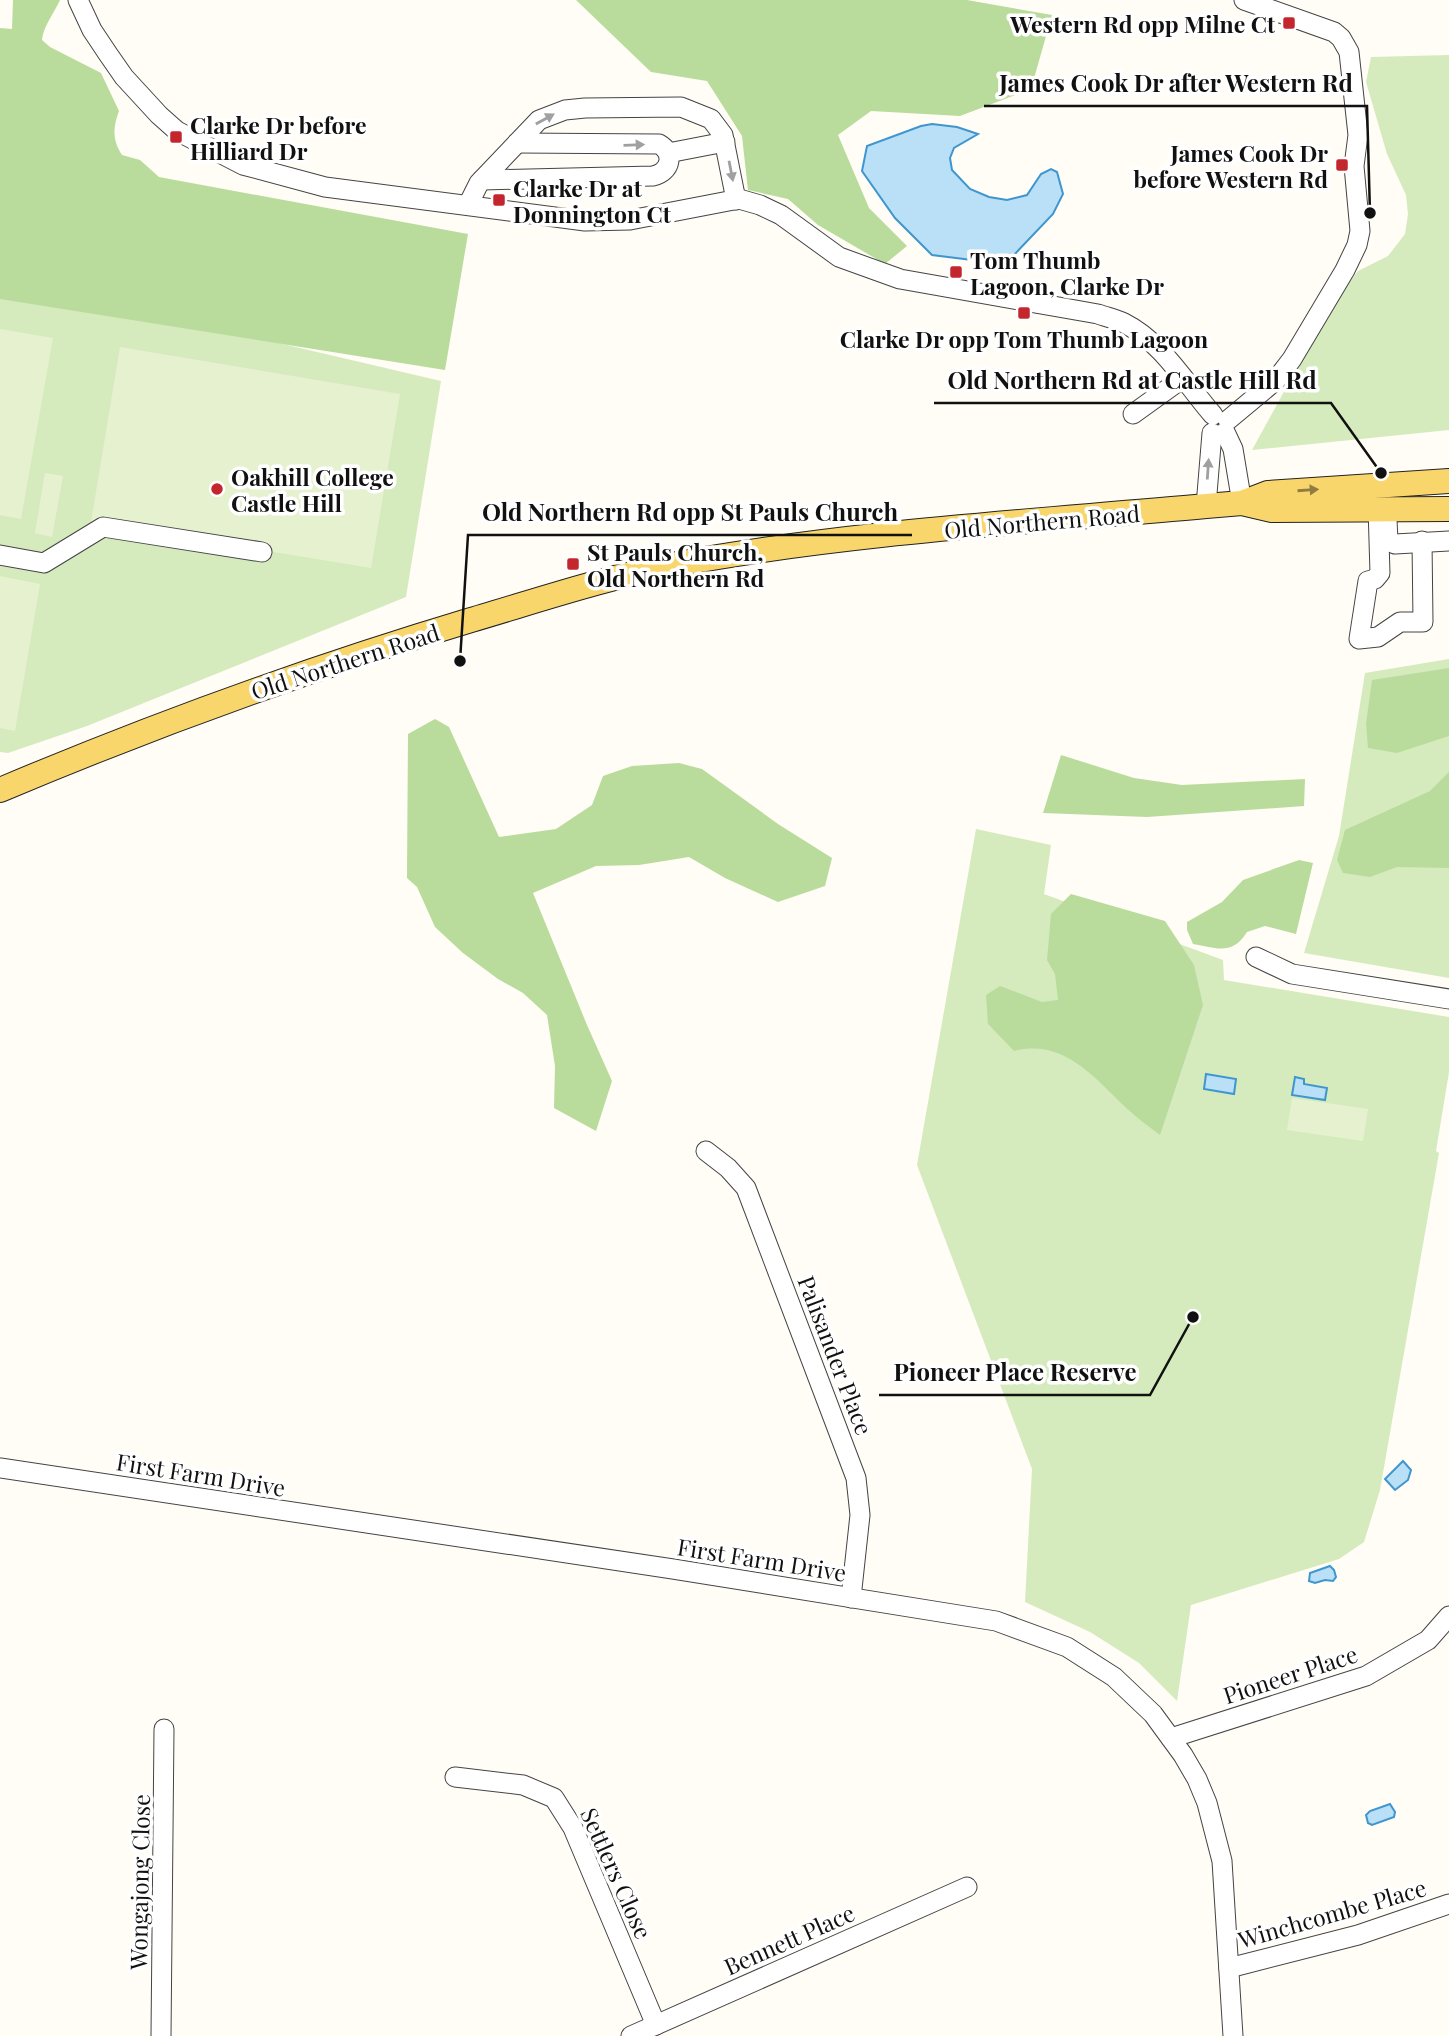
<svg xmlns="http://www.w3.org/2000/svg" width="1449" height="2036" font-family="'Playfair Display',serif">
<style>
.green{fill:#d5ebbd}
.forest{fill:#b9dc9c}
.pitch{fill:#e6f2cf}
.water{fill:#b9e0f7;stroke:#3f96cf;stroke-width:2}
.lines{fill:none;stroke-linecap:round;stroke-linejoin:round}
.minor-casing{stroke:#444;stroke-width:21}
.major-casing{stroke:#222;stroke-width:26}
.minor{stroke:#fff;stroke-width:19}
.major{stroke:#f9d66b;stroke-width:24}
.oneway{fill:#a0a0a0}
.oneway2{fill:#917d42}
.poi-dot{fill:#c4262e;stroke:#fff;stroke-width:2.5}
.labels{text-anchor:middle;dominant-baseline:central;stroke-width:7;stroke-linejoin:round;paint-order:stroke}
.poi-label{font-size:23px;font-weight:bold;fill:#111;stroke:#fff;text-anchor:start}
.street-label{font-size:23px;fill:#111;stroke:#fff}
.leader{fill:none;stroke:#111;stroke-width:2.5}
.callout-dot{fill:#111;stroke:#fff;stroke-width:2.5}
.callout-label{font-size:24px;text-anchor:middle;font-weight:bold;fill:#111;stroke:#fff;stroke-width:7;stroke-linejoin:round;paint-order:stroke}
</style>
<rect width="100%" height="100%" fill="#fffdf5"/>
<g class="green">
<path d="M 1449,55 L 1449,430 L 1252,450 L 1332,304 L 1358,271 L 1388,256 L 1405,234 L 1408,214 L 1406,195 L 1387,154 L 1366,82 L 1371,57 Z"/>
<path d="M 0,278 L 441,381 L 406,597 L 87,726 L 8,753 L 0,752 Z"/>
<path d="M 1449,659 L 1449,978 L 1304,953 L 1339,836 L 1365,673 Z"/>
<path d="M 976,829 L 1051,845 L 1044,894 L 1223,960 L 1224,980 L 1449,1017 L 1449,1072 L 1436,1151 L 1439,1153 L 1380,1490 L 1364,1542 L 1339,1559 L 1191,1605 L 1177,1701 L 1139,1663 L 1090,1632 L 1025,1602 L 1032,1469 L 917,1165 Z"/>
</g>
<g class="forest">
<path d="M 13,0 L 60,0 C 54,13 43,27 42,40 L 50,47 L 101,73 L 119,111 C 113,127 112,140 122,155 L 140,160 L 159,177 L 468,234 L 445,370 L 0,299 L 0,28 L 12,29 Z"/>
<path d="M 576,0 L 967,0 L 1052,15 L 1031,89 L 960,116 L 871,111 L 838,135 L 869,208 L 907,246 L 885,264 L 818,225 L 788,199 L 748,190 L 742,136 L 707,81 L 651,72 Z"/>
<path d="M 1449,668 L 1449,736 L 1397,753 L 1368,748 L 1366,724 L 1372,680 Z"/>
<path d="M 435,719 L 449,727 L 499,837 L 556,829 L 592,805 L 603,776 L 632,766 L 679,763 L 702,769 L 778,824 L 832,858 L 825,886 L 778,902 L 725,878 L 689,857 L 639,865 L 596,866 L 533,893 L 587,1025 L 612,1081 L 596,1131 L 554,1108 L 555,1066 L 547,1015 L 523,993 L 498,979 L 463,953 L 435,927 L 417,887 L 407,878 L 408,734 Z"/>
<path d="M 1061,755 L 1134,778 L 1182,785 L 1305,779 L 1304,806 L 1147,817 L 1043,813 Z"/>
<path d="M 1449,772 L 1449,868 L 1397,867 L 1370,877 L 1343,873 L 1337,860 L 1345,830 L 1430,791 Z"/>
<path d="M 1299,860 L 1313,863 L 1296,934 L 1265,926 L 1247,932 C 1232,956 1217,948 1193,944 L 1187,930 L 1187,922 L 1222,902 L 1243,880 Z"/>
<path d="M 1071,894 L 1165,921 L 1194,965 L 1203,1005 L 1160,1135 C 1147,1125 1133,1115 1122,1104 C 1091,1074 1062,1039 1014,1051 L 988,1024 L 986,995 L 1000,986 L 1042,1002 L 1058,1000 L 1055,974 L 1047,960 L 1051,914 Z"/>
</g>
<g class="pitch">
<path d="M 0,329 L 53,338 L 21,519 L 0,515 Z"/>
<path d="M 120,347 L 400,394 L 371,568 L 91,522 Z"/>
<path d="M 45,473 L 63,476 L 52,537 L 35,533 Z"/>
<path d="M 0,576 L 40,584 L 15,731 L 0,728 Z"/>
<path d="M 1292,1098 L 1368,1109 L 1363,1141 L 1287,1130 Z"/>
</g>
<g class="water">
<path d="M 932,124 L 957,127 L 978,134 L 954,148 L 950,158 L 952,170 L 970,189 L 989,197 L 1007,200 L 1027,195 L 1041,174 L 1051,169 L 1057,172 L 1063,194 L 1053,214 L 1012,257 L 988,262 L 932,255 L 895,218 L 862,171 L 867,146 L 921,126 Z"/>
<path d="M 1206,1074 L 1236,1079 L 1234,1094 L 1204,1089 Z"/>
<path d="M 1295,1077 L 1304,1079 L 1304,1084 L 1327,1088 L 1325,1100 L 1292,1095 Z"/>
<path d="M 1403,1461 L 1411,1470 L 1408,1480 L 1395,1490 L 1385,1479 Z"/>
<path d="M 1330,1566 L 1334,1570 L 1336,1577 L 1333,1581 L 1325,1580 L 1315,1583 L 1309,1581 L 1310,1573 Z"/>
<path d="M 1390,1804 L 1395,1812 L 1394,1817 L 1372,1825 L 1368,1823 L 1366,1815 L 1370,1811 Z"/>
</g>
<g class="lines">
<defs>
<g id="minor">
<path d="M 78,0 L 92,30 L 108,54 L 124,77 L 159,115 L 177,131 L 243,165 L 325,187 L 585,221 L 630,220 L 739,199 L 760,205 L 781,215 L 839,257 L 900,279 L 1098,314 C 1106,317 1116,319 1124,323 C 1162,342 1186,384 1213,415"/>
<path d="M 668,153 L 725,142"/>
<path d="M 482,180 L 653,176 C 671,172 675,153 659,144 L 517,143"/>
<path d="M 468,205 L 479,183 L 539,120 L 565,110 L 585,108 L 681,107 L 711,119 L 723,135 L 736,200"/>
<path d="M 1133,414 L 1183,378"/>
<path d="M 1228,420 L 1276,380 L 1292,359 L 1345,270 L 1357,245 L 1360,231 L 1354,166 L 1358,135 L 1349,52 L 1341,38 L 1334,32 L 1244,0"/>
<path d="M 1225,432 L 1233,449 L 1242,503"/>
<path d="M 1206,506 L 1212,433"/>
<path d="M 1378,508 L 1380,573 L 1375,579 L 1368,581 L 1359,639 L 1378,637 L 1400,622 L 1423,622 L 1422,541"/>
<path d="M 1387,520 L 1388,541 L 1395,544 L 1449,541"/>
<path d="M 0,555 L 44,563 L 103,527 L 262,552"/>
<path d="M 1256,957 L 1292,974 L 1449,999"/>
<path d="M 706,1151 L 728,1168 L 746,1188 L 856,1478 L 860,1515 L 851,1598"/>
<path d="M 0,1468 L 673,1569 L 996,1621 L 1067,1647 L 1114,1677 L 1153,1714 L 1183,1755 L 1197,1779 L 1207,1803 L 1222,1861 L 1233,2036"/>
<path d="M 1171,1738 L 1366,1676 L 1428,1640 L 1449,1616"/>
<path d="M 455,1777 L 523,1785 L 554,1798 L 573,1828 L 656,2025"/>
<path d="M 1229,1968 L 1358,1935 L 1449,1904"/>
<path d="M 161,2036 L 164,1729"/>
<path d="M 631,2036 L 967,1887"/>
</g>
<g id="major">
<path d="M 1242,503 L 1268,493 L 1449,481"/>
<path d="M 0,790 C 154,725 311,668 471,620 C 539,600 607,577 677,564 C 851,532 1030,522 1206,506 L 1242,503 L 1272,510 L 1449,509"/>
</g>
</defs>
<use href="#minor" class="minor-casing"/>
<use href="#major" class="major-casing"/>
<use href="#minor" class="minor"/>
<use href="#major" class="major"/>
</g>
<defs><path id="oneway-solid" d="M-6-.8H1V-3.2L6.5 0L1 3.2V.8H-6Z" transform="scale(1.75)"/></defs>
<g class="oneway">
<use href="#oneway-solid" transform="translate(545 119) rotate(-29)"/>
<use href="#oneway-solid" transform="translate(634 145) rotate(-2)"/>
<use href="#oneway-solid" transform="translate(731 171) rotate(79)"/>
<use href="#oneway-solid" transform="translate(1208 469) rotate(-86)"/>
</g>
<use class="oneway2" href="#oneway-solid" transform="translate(1308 490) rotate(-4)"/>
<g class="poi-dot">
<rect x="1282" y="16" width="14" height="14" rx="3.5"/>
<rect x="169" y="130" width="14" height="14" rx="3.5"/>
<rect x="1335" y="158" width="14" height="14" rx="3.5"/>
<rect x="492" y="193" width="14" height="14" rx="3.5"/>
<rect x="949" y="265" width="14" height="14" rx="3.5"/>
<rect x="1017" y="306" width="14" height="14" rx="3.5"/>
<circle cx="217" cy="489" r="7"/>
<rect x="566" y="557" width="14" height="14" rx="3.5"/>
</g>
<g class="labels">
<g class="poi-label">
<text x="1275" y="23" text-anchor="end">Western Rd opp Milne Ct</text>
<text x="190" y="124">Clarke Dr before<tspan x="190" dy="26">Hilliard Dr</tspan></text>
<text x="1328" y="152" text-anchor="end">James Cook Dr<tspan x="1328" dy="26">before Western Rd</tspan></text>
<text x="513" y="187">Clarke Dr at<tspan x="513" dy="26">Donnington Ct</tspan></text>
<text x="970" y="259">Tom Thumb<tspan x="970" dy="26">Lagoon, Clarke Dr</tspan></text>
<text x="1024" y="338" text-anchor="middle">Clarke Dr opp Tom Thumb Lagoon</text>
<text x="231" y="476">Oakhill College<tspan x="231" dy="26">Castle Hill</tspan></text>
<text x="587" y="551">St Pauls Church,<tspan x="587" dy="26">Old Northern Rd</tspan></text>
</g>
<g class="street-label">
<text transform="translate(1042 521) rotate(-5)">Old Northern Road</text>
<text transform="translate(345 661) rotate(-18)">Old Northern Road</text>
<text transform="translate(836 1355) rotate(69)">Palisander Place</text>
<text transform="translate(201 1474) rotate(9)">First Farm Drive</text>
<text transform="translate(762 1559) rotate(9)">First Farm Drive</text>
<text transform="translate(1290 1674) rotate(-18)">Pioneer Place</text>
<text transform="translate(617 1873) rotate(66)">Settlers Close</text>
<text transform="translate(139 1882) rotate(-89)">Wongajong Close</text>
<text transform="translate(1332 1913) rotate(-16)">Winchcombe Place</text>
<text transform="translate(789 1939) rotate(-24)">Bennett Place</text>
</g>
</g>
<path class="leader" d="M1370 213L1367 106H984M1381 473L1331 403H934M460 661L468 535H912M1193 1317L1150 1395H879"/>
<g class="callout-dot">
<circle cx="1370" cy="213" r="7"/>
<circle cx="1381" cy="473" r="7"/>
<circle cx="460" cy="661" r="7"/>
<circle cx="1193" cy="1317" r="7"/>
</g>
<g class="callout-label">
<text x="1176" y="92">James Cook Dr after Western Rd</text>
<text x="1132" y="389">Old Northern Rd at Castle Hill Rd</text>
<text x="690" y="521">Old Northern Rd opp St Pauls Church</text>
<text x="1015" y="1381">Pioneer Place Reserve</text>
</g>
</svg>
